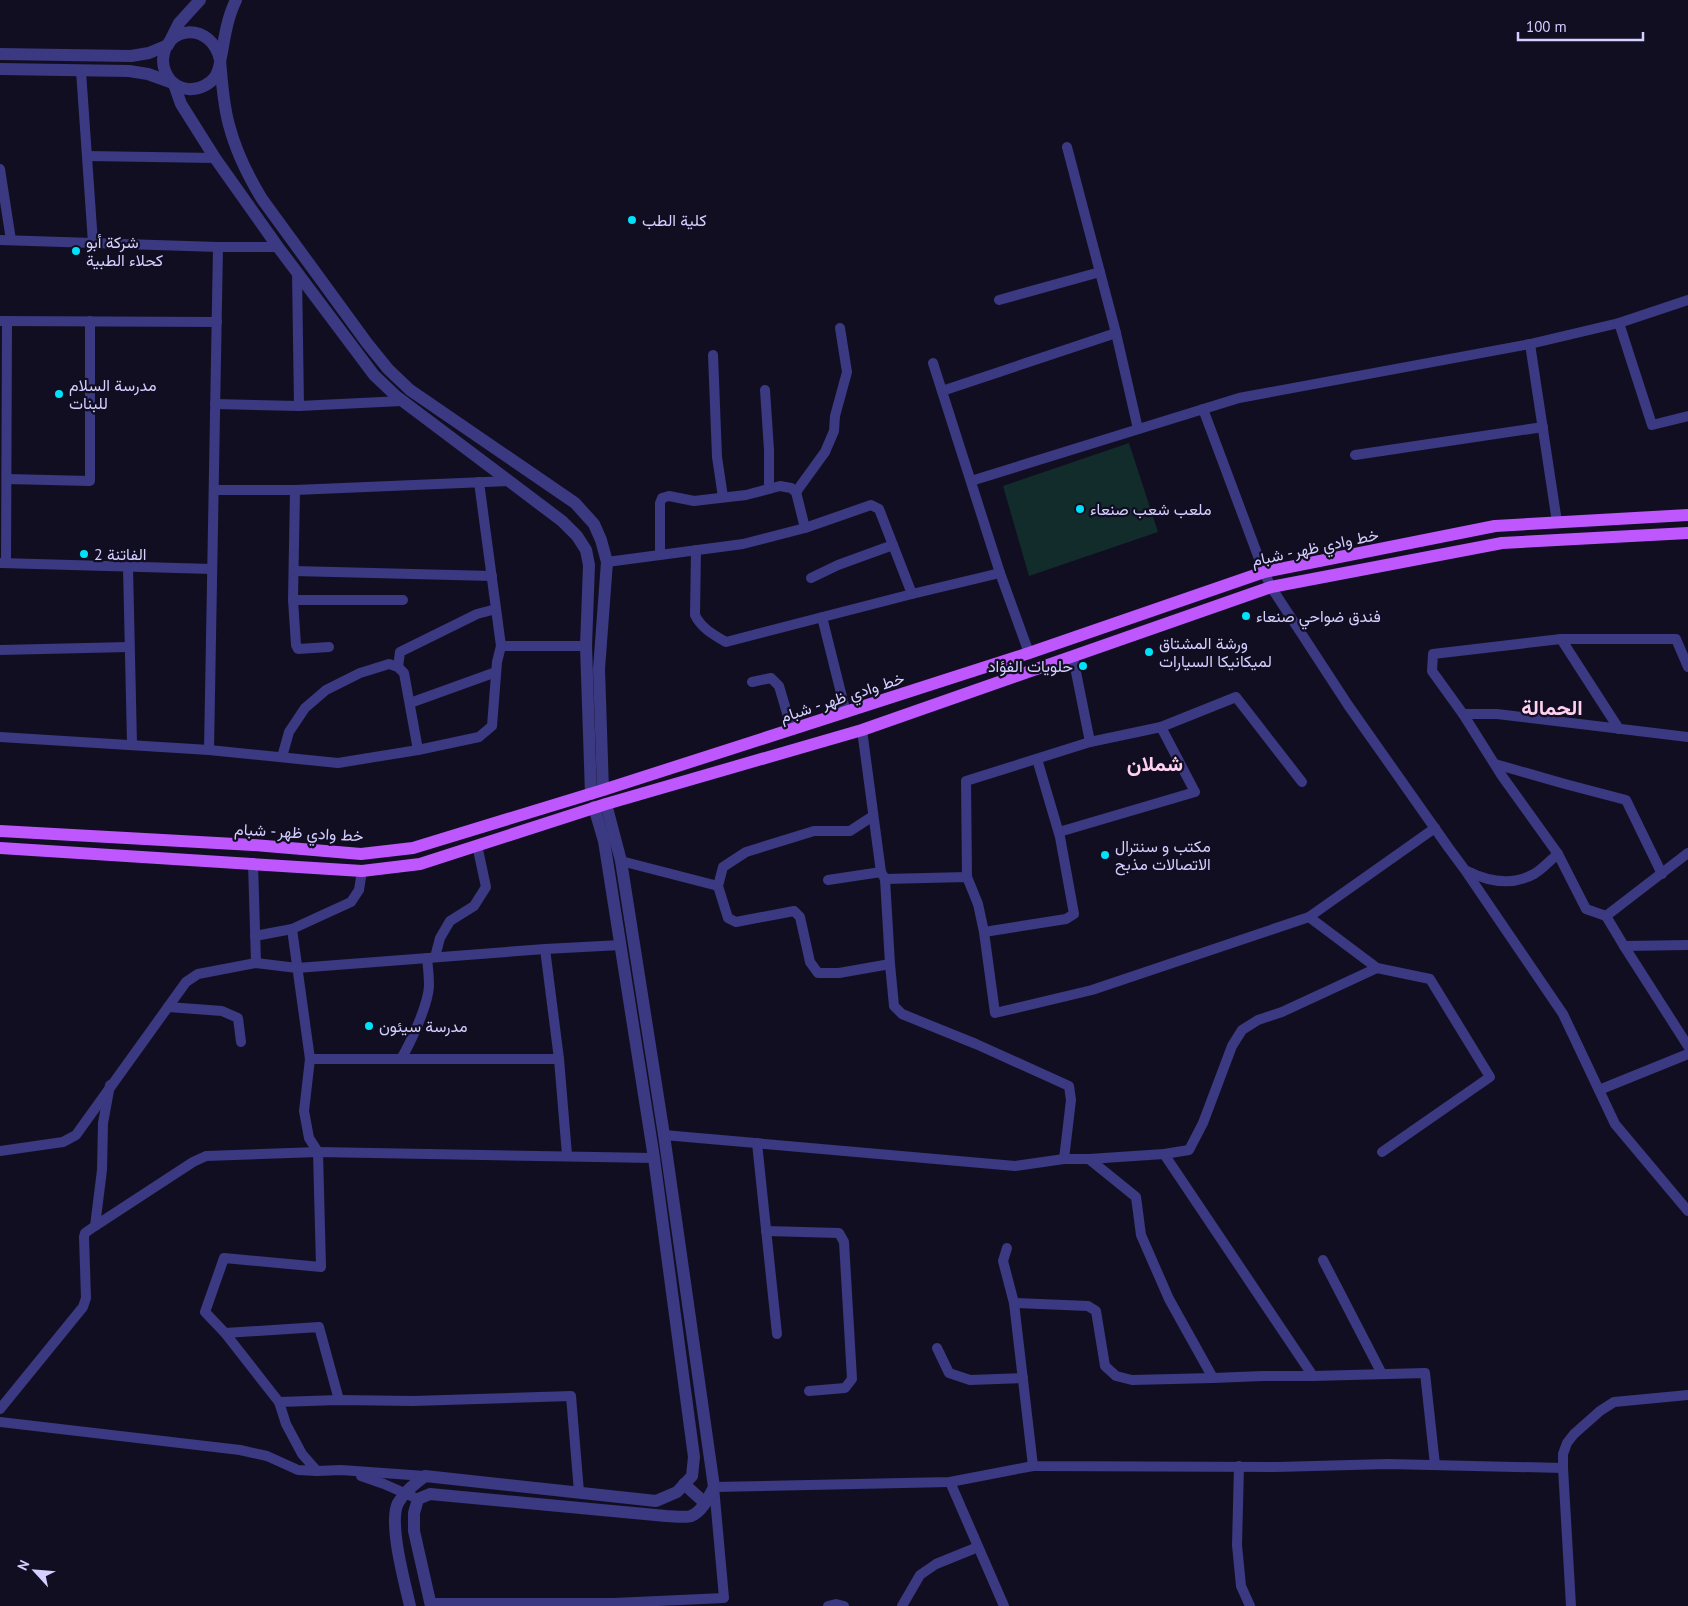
<svg xmlns="http://www.w3.org/2000/svg" width="1688" height="1606" font-family="'PT Sans',Vazirmatn,sans-serif">
<style>
.green{fill:#112c2b}
.lines{fill:none;stroke-linecap:round;stroke-linejoin:round}
.minor{stroke:#3b3981;stroke-width:10}
.tertiary{stroke:#3b3981;stroke-width:12}
.primary{stroke:#bf57fe;stroke-width:12}
.poi-dot{fill:#01e2f9;stroke:#110e22;stroke-width:2}
.labels{text-anchor:middle;dominant-baseline:central;stroke-width:4.5;stroke-linejoin:round;paint-order:stroke}
.poi-label{font-size:16px;fill:#d4cfff;stroke:#110e22;text-anchor:start}
.street-label{font-size:16px;fill:#d4cfff;stroke:#110e22}
.district-label{font-size:21px;font-weight:bold;fill:#ffd1ee;stroke:#110e22}
</style>
<rect width="100%" height="100%" fill="#110e22"/>
<path class="green" d="M 1129,443 L 1158,532 L 1029,576 L 1003,486 Z"/>
<g class="lines">
<g class="minor">
<path d="M 81,71 L 93,243"/>
<path d="M 1067,147 L 1116,333 L 1138,429"/>
<path d="M 87,156 L 215,158"/>
<path d="M 0,169 L 11,240"/>
<path d="M 0,240 L 218,247 L 278,247"/>
<path d="M 999,300 L 1100,272"/>
<path d="M 0,321 L 217,322"/>
<path d="M 1619,323 L 1652,425 L 1688,416"/>
<path d="M 1530,344 L 1557,522"/>
<path d="M 713,355 L 717,457 L 723,497"/>
<path d="M 933,363 L 1000,573 L 1029,653"/>
<path d="M 765,390 L 769,450 L 769,489"/>
<path d="M 942,391 L 1116,333"/>
<path d="M 215,404 L 299,406 L 297,273"/>
<path d="M 299,406 L 402,401"/>
<path d="M 1203,409 L 1264,572 L 1271,587 L 1348,705 L 1448,847 L 1465,870 L 1563,1014 L 1615,1124 L 1688,1211"/>
<path d="M 1355,455 L 1543,427"/>
<path d="M 7,479 L 90,481 L 90,321"/>
<path d="M 971,481 L 1239,398 L 1530,344 L 1619,323 L 1688,300"/>
<path d="M 214,490 L 295,490 L 509,481"/>
<path d="M 295,490 L 293,600 L 296,645 L 298,649 L 329,647"/>
<path d="M 796,492 L 825,452 L 834,431 L 835,416 L 847,372 L 840,328"/>
<path d="M 696,550 L 695,615 C 701,628 714,635 726,642 L 912,594 L 1000,573"/>
<path d="M 660,555 L 660,503 L 662,498 L 669,496 L 694,501 L 711,499 L 746,495 L 780,486 L 791,488 L 796,492 L 805,528"/>
<path d="M 607,562 L 743,544 L 805,528 L 871,505 L 879,509 L 912,594"/>
<path d="M 1,563 L 212,569"/>
<path d="M 6,563 L 7,321"/>
<path d="M 128,567 L 132,744"/>
<path d="M 294,571 L 492,576"/>
<path d="M 811,578 L 838,565 L 893,545"/>
<path d="M 293,600 L 403,600"/>
<path d="M 822,617 L 846,713"/>
<path d="M 1561,639 L 1619,729"/>
<path d="M 501,646 L 586,646"/>
<path d="M 0,650 L 129,647"/>
<path d="M 398,667 L 400,652 L 477,614 L 496,609"/>
<path d="M 1688,667 L 1676,639 L 1561,639 L 1433,654 L 1432,671 L 1463,714 L 1497,714 L 1688,737"/>
<path d="M 752,682 L 771,678 L 779,686 L 792,730"/>
<path d="M 410,703 L 496,672"/>
<path d="M 1463,714 L 1502,776 L 1558,854 L 1586,909 L 1606,916 L 1688,853"/>
<path d="M 1161,727 L 1236,697 L 1302,782"/>
<path d="M 862,730 L 881,872 L 885,879 L 967,877 L 978,904 L 984,932 L 995,1013 L 1092,990 L 1309,917 L 1435,828"/>
<path d="M 0,737 L 209,750 L 338,763 L 418,750 L 479,737 L 492,726 L 497,662 L 501,646 L 479,482"/>
<path d="M 209,750 L 218,247"/>
<path d="M 282,757 L 289,732 L 305,708 L 326,690 L 360,673 L 389,664 L 398,667 L 404,673 L 418,750"/>
<path d="M 1495,764 L 1565,784 L 1626,800 L 1662,874"/>
<path d="M 873,816 L 850,831 L 814,831 L 746,852 L 723,867 L 718,886 L 728,918 L 736,922 L 794,911 L 800,917 L 810,962 L 818,973 L 839,973 L 890,964"/>
<path d="M 1059,832 L 1195,792 L 1161,727 L 1090,742"/>
<path d="M 621,861 L 718,886"/>
<path d="M 253,863 L 256,963"/>
<path d="M 1467,871 C 1489,882 1512,886 1534,874 C 1543,869 1550,860 1558,854"/>
<path d="M 967,877 L 966,781 L 1090,742 L 1073,657"/>
<path d="M 885,879 L 890,964 L 894,1006 L 902,1014 L 976,1044 L 1069,1086 L 1071,1100 L 1064,1159"/>
<path d="M 828,880 L 881,872"/>
<path d="M 1606,916 L 1624,946 L 1688,945"/>
<path d="M 1309,917 L 1377,968 L 1430,979 L 1490,1077 L 1382,1152"/>
<path d="M 292,929 L 310,1059 L 304,1111 L 309,1138 L 318,1152 L 321,1267 L 224,1258 L 205,1312 L 225,1333 L 279,1402 L 286,1424 L 302,1454 L 317,1471"/>
<path d="M 984,932 L 1066,919 L 1074,914 L 1060,837 L 1037,759"/>
<path d="M 255,936 L 292,929 L 351,902 L 359,890 L 362,871"/>
<path d="M 1624,946 L 1688,1046"/>
<path d="M 545,949 L 559,1059 L 567,1155"/>
<path d="M 435,957 L 440,938 L 450,921 L 474,906 L 486,887 L 477,845"/>
<path d="M 168,1007 L 222,1011 L 238,1018 L 241,1042"/>
<path d="M 310,1059 L 559,1059"/>
<path d="M 401,1059 C 411,1042 428,1005 429,986 C 429,976 428,967 427,958"/>
<path d="M 110,1085 L 103,1123 L 102,1170 L 95,1226 L 193,1162 L 206,1156 L 318,1152 L 654,1158"/>
<path d="M 1599,1090 L 1688,1054"/>
<path d="M 664,1135 L 1015,1166 L 1064,1159 L 1089,1159 L 1164,1154 L 1313,1376 L 1263,1376 L 1213,1378 L 1169,1299 L 1141,1235 L 1136,1197 L 1089,1159"/>
<path d="M 757,1143 L 777,1334"/>
<path d="M 0,1151 L 63,1142 L 76,1135 L 186,982 L 198,974 L 256,963 L 297,968 L 545,949 L 621,945"/>
<path d="M 1164,1154 L 1189,1150 L 1203,1123 L 1232,1046 L 1242,1030 L 1258,1020 L 1282,1012 L 1377,968"/>
<path d="M 766,1231 L 839,1233 L 844,1242 L 852,1379 L 845,1388 L 809,1391"/>
<path d="M 1007,1248 L 1003,1261 L 1014,1303"/>
<path d="M 1323,1260 L 1382,1374"/>
<path d="M 225,1333 L 319,1327 L 339,1400"/>
<path d="M 937,1348 L 949,1373 L 970,1380 L 1023,1378"/>
<path d="M 1313,1376 L 1425,1373 L 1435,1465"/>
<path d="M 1213,1378 L 1132,1380 L 1116,1376 L 1105,1366 L 1096,1311 L 1088,1306 L 1014,1303 L 1033,1466 L 1276,1467 L 1388,1464 L 1563,1468"/>
<path d="M 279,1402 L 339,1400 L 413,1401 L 571,1396 L 579,1492"/>
<path d="M 0,1409 L 83,1307 L 86,1298 L 84,1237 L 85,1233 L 95,1226"/>
<path d="M 0,1422 L 240,1450 L 267,1456 L 298,1470 L 317,1471 L 341,1470 L 425,1476"/>
<path d="M 1239,1466 L 1237,1545 L 1241,1586 L 1250,1606"/>
<path d="M 361,1476 L 384,1484 L 418,1499"/>
<path d="M 950,1482 L 1004,1606"/>
<path d="M 430,1603 L 614,1603 L 724,1598 L 714,1487 L 950,1482 L 1033,1466"/>
<path d="M 828,1606 L 836,1604 L 844,1606"/>
<path d="M 902,1606 L 920,1575 L 936,1564 L 978,1547"/>
<path d="M 1571,1606 L 1563,1468 L 1563,1454 L 1567,1443 L 1574,1434 L 1600,1411 L 1614,1402 L 1688,1395"/>
</g>
<g class="tertiary">
<path d="M 236,0 C 228,16 225,34 222,52 C 220,60 220,70 215,77 C 210,84 200,89 192,89 C 185,90 176,86 171,81 C 166,75 163,68 163,60 C 165,24 212,22 220,60 C 222,81 223,104 229,125 C 236,152 248,176 262,199 L 367,343 L 388,369 L 410,390 L 575,503 L 594,524 L 601,540 L 607,562 L 599,669 L 603,790"/>
<path d="M 0,54 L 131,56 L 149,53 L 168,45 L 179,23 L 200,0"/>
<path d="M 0,69 L 129,71 L 148,74 L 173,83"/>
<path d="M 174,84 L 181,104 L 215,158 L 278,247 L 374,375 L 396,396 L 562,521 L 577,536 L 586,550 L 589,565 L 586,646 L 591,794"/>
<path d="M 684,1484 L 705,1503"/>
<path d="M 410,1606 C 405,1583 388,1523 398,1503 C 405,1491 415,1484 425,1476 L 656,1501 L 677,1492 L 692,1476 L 694,1457 L 654,1158 L 604,841 L 594,807"/>
<path d="M 431,1606 L 414,1531 L 414,1513 L 418,1499 L 430,1494 L 666,1516 C 674,1516 685,1518 691,1516 C 702,1512 709,1497 714,1487 L 664,1135 L 621,861 L 606,804"/>
</g>
<g class="primary">
<path d="M 0,831 L 253,845 L 361,854 L 413,848 L 603,790 L 1029,653 L 1264,572 L 1495,526 L 1688,515"/>
<path d="M 0,848 L 362,871 L 420,864 L 606,804 L 862,730 L 1271,587 L 1502,543 L 1688,533"/>
</g>
</g>
<g class="poi-dot">
<circle cx="632" cy="220" r="5"/>
<circle cx="76" cy="251" r="5"/>
<circle cx="59" cy="394" r="5"/>
<circle cx="1080" cy="509" r="5"/>
<circle cx="84" cy="554" r="5"/>
<circle cx="1246" cy="616" r="5"/>
<circle cx="1149" cy="652" r="5"/>
<circle cx="1083" cy="666" r="5"/>
<circle cx="1105" cy="855" r="5"/>
<circle cx="369" cy="1026" r="5"/>
</g>
<g class="labels">
<g class="poi-label">
<text x="642" y="220">كلية الطب</text>
<text x="86" y="242">شركة أبو<tspan x="86" dy="18">كحلاء الطبية</tspan></text>
<text x="69" y="385">مدرسة السلام<tspan x="69" dy="18">للبنات</tspan></text>
<text x="1090" y="509">ملعب شعب صنعاء</text>
<text x="94" y="554">الفاتنة 2</text>
<text x="1256" y="616">فندق ضواحي صنعاء</text>
<text x="1159" y="643">ورشة المشتاق<tspan x="1159" dy="18">لميكانيكا السيارات</tspan></text>
<text x="1073" y="666" text-anchor="end">حلويات الفؤاد</text>
<text x="1115" y="846">مكتب و سنترال<tspan x="1115" dy="18">الاتصالات مذبح</tspan></text>
<text x="379" y="1026">مدرسة سيئون</text>
</g>
<g class="street-label">
<text transform="translate(1315 547) rotate(-12)">خط وادي ظهر - شبام</text>
<text transform="translate(842 697) rotate(-18)">خط وادي ظهر - شبام</text>
<text transform="translate(299 832) rotate(3)">خط وادي ظهر - شبام</text>
</g>
<g class="district-label">
<text x="1552" y="707">الحمالة</text>
<text x="1155" y="763">شملان</text>
</g>
</g>
<g transform="translate(35 1571) rotate(296)" stroke="#110e22" stroke-width="4" paint-order="stroke">
<path d="M0-4L9 19L0 12L-9 19Z" fill="#d4cfff"/>
<text y="-8" font-size="14" font-weight="bold" text-anchor="middle" fill="#d4cfff">N</text>
</g>
<path d="M1518 32v8h125v-8" fill="none" stroke="#d4cfff" stroke-width="2.5"/>
<text x="1526" y="32" font-size="15" fill="#d4cfff" stroke="#110e22" stroke-width="4" paint-order="stroke">100 m</text>
</svg>
